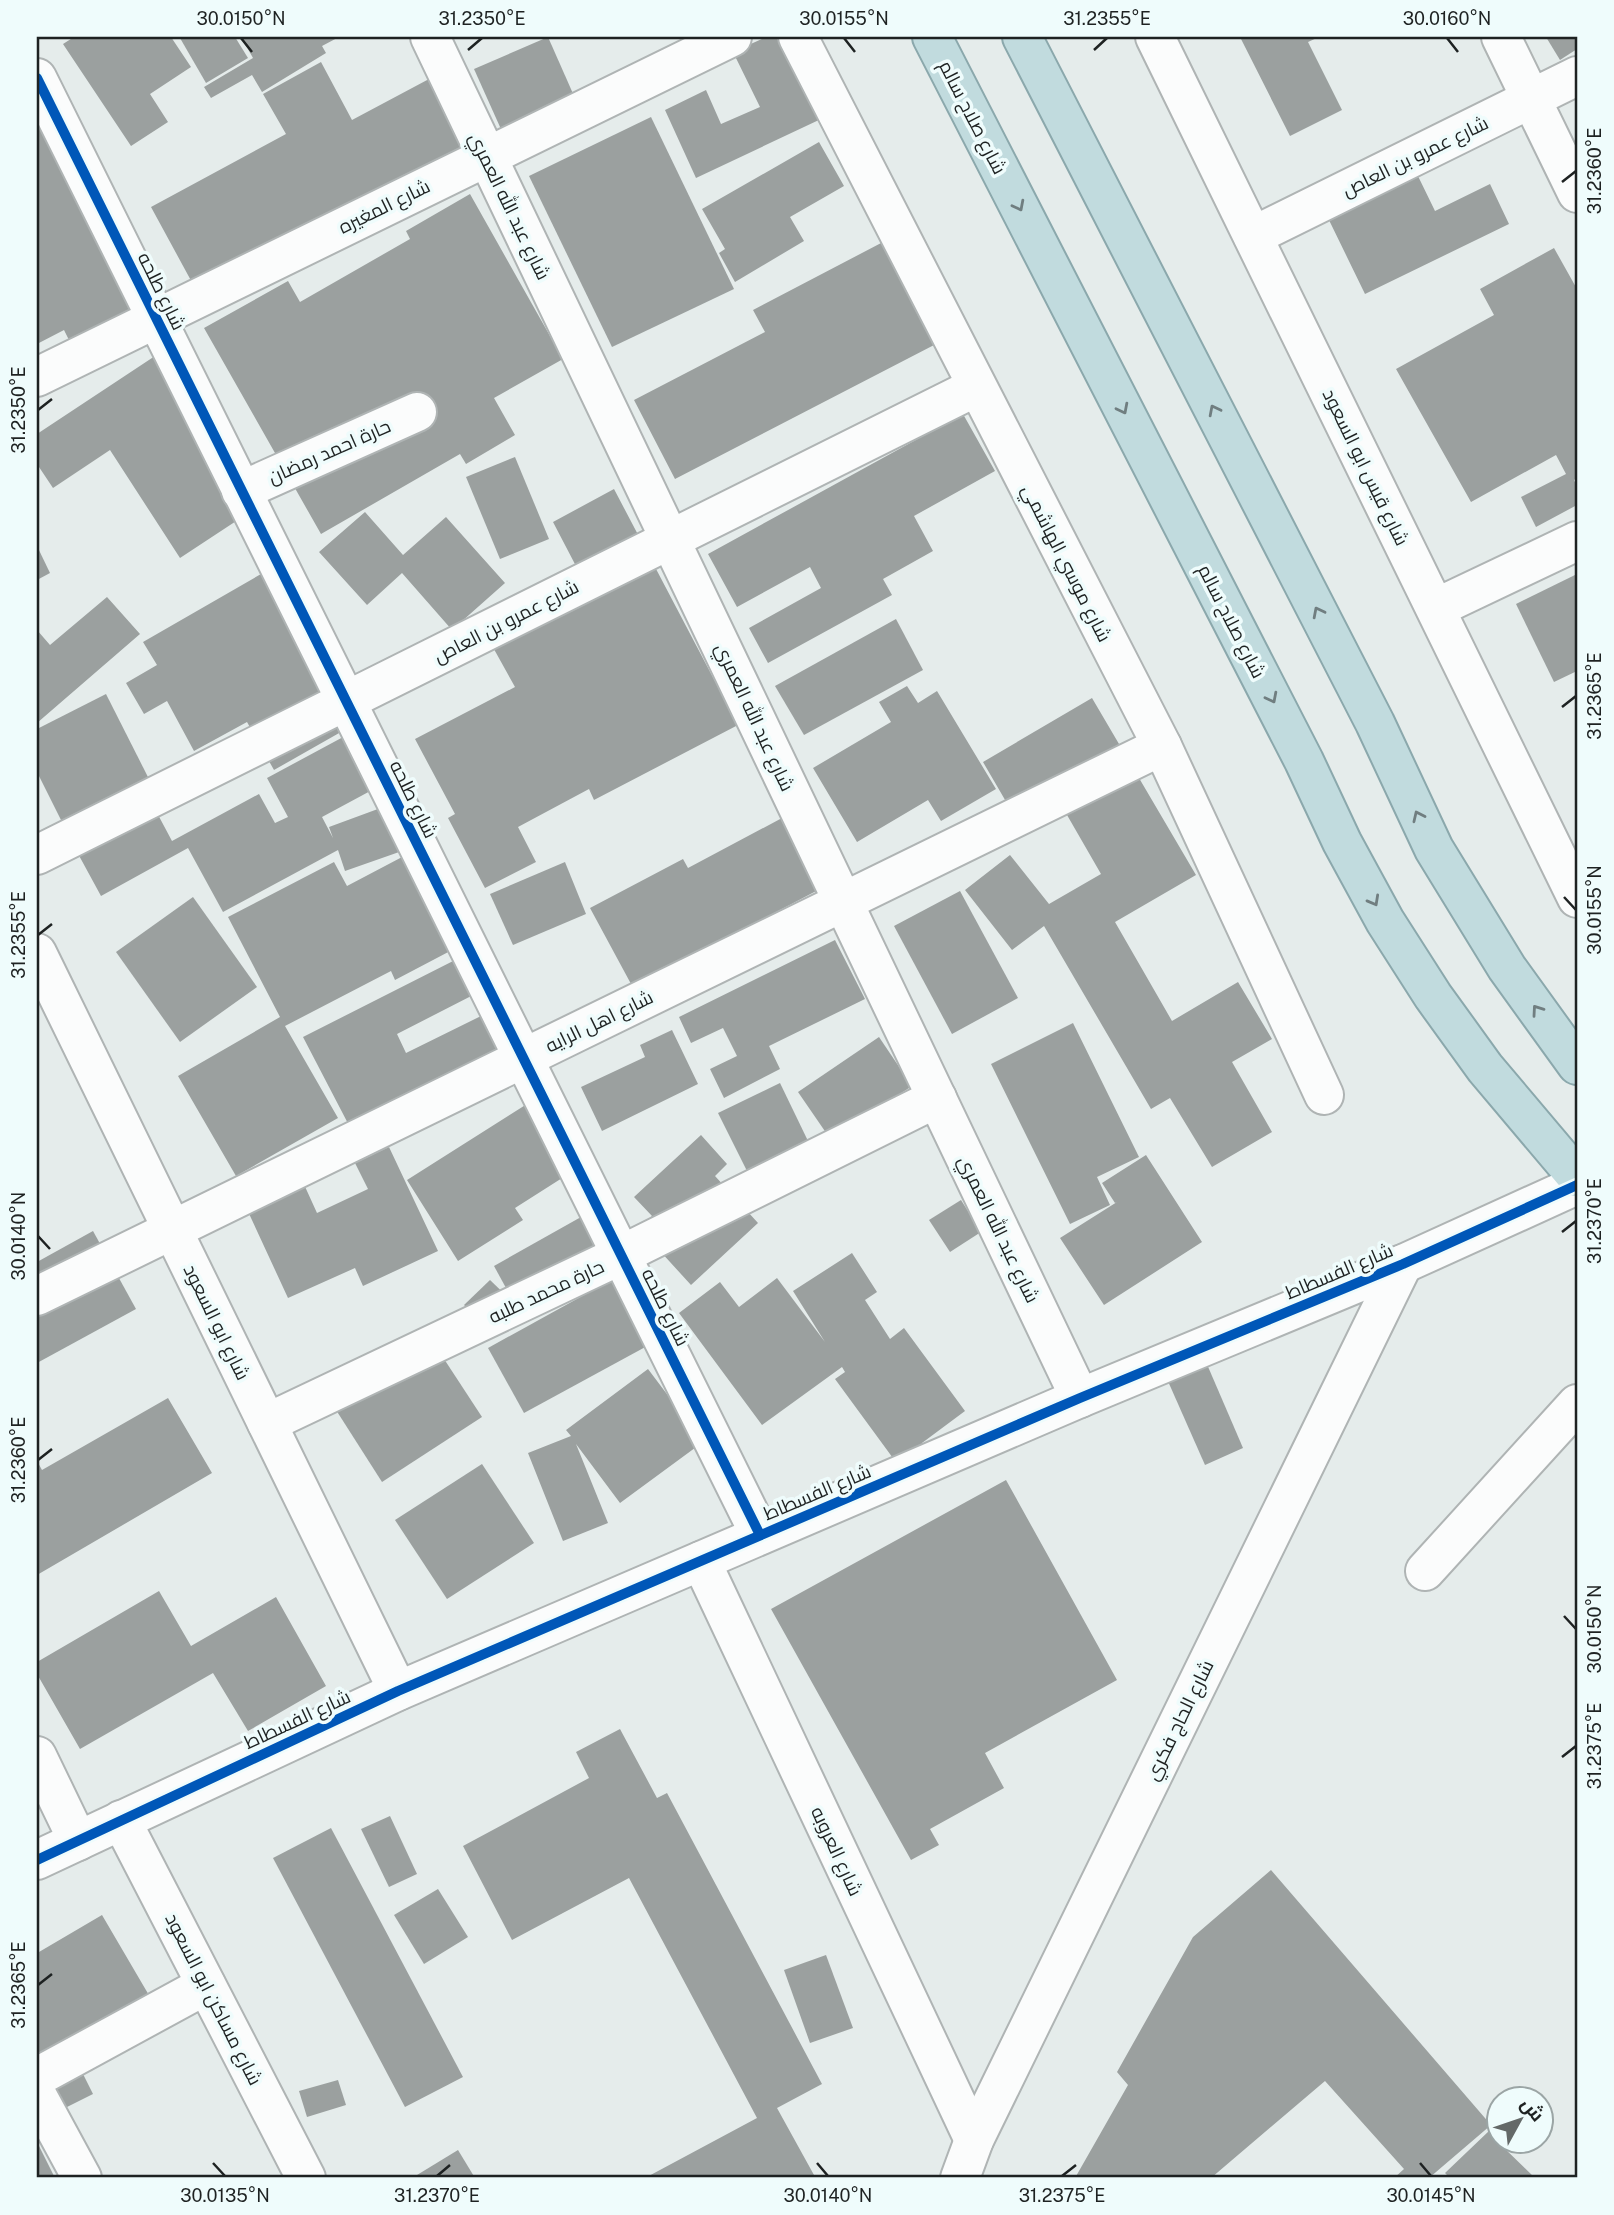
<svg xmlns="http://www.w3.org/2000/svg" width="1614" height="2215" font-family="'Public Sans',Cairo,sans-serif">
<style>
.building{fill:#9ba09f}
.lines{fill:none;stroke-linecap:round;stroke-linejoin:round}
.street-casing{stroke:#afb4b4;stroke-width:42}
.highway-casing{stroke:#8ba8ac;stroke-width:42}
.street{stroke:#fbfcfc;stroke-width:38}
.highway{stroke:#c1dbde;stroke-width:38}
.cycleway-casing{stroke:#effcfc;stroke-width:15}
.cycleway{stroke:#0057b8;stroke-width:10}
.oneway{stroke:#707e80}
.ticks{fill:none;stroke:#1e2222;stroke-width:2.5}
.labels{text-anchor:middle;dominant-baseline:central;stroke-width:7;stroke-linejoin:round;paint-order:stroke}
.street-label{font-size:19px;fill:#1e2222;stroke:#effcfc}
.neatline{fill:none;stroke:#1e2222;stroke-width:2.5}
.ticks-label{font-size:18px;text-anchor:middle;fill:#1e2222}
</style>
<rect width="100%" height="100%" fill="#e5eceb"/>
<g class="building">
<path d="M 74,37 L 171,37 L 191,67 L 150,94 L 168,122 L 131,146 L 63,44 Z"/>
<path d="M 182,37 L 235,37 L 248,58 L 206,83 L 180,38 Z"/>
<path d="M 241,37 L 339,37 L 322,46 L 326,53 L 262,92 L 252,75 L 211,98 L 204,87 L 253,58 Z"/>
<path d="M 548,37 L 582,114 L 509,147 L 474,69 Z"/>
<path d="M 766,37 L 782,37 L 821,119 L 696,178 L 665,110 L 706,90 L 721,124 L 760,107 L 733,52 Z"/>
<path d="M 1240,37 L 1319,37 L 1308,42 L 1342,110 L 1290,136 Z"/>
<path d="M 1546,37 L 1577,37 L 1577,49 L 1560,60 Z"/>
<path d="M 321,62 L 352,120 L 429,79 L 466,147 L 207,310 L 151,207 L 286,134 L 263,94 Z"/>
<path d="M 37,88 L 146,303 L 70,342 L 64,330 L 37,344 Z"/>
<path d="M 651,117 L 734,289 L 612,347 L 529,176 Z"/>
<path d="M 819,142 L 844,186 L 790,217 L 804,241 L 735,282 L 719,253 L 725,249 L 702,209 Z"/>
<path d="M 1417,174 L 1435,211 L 1490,184 L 1509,224 L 1365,294 L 1328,218 Z"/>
<path d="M 470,194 L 563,359 L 494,398 L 515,435 L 466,464 L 460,454 L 321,534 L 204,328 L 288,281 L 300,302 L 410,239 L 406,231 Z"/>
<path d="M 883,242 L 936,344 L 675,479 L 634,400 L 765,332 L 753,310 Z"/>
<path d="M 1554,248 L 1577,289 L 1577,478 L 1574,480 L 1577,487 L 1577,505 L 1536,527 L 1521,497 L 1566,474 L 1556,455 L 1471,502 L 1396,369 L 1494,315 L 1480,289 Z"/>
<path d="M 158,354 L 259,506 L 180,558 L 110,450 L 53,488 L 37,464 L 37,434 Z"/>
<path d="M 963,414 L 995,471 L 914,516 L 933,551 L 883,579 L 892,595 L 768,663 L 749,628 L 821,588 L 810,567 L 737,607 L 708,554 Z"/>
<path d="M 515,457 L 549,539 L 500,559 L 466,477 Z"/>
<path d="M 614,489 L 738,725 L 594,800 L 589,789 L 518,827 L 536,862 L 485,888 L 448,818 L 455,814 L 415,739 L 515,687 L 490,642 L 589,591 L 553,522 Z"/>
<path d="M 365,512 L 403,555 L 446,517 L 505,583 L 452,630 L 402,573 L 367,605 L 319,552 Z"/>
<path d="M 37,546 L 50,573 L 37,580 Z"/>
<path d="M 268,570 L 355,724 L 274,770 L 247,722 L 194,751 L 167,701 L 144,714 L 126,683 L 157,665 L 143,642 Z"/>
<path d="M 1577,574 L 1577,671 L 1554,682 L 1516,604 Z"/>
<path d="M 107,597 L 140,634 L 37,723 L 37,630 L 50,645 Z"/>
<path d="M 896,619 L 923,670 L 804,735 L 775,686 Z"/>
<path d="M 907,686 L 918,703 L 937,691 L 996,789 L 941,821 L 928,800 L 857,842 L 813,768 L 891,722 L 879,702 Z"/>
<path d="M 106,694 L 151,783 L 64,826 L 37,772 L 37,729 Z"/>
<path d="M 1092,698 L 1196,875 L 1115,922 L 1172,1021 L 1238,982 L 1272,1039 L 1232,1062 L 1272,1132 L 1212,1167 L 1170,1098 L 1151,1109 L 1044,926 L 1012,950 L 965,890 L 1010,855 L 1049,904 L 1101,874 L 1048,782 L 1008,805 L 983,762 Z"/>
<path d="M 345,736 L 374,789 L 322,817 L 333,838 L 329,827 L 386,806 L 402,851 L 345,871 L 338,850 L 223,912 L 188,848 L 101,896 L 70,839 L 148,796 L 172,841 L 259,794 L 275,823 L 288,817 L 267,778 Z"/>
<path d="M 782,818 L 820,889 L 744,929 L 644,1008 L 590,908 L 683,859 L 688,868 Z"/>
<path d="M 404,856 L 454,949 L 395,980 L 391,971 L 285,1026 L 338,1118 L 236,1176 L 178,1076 L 280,1017 L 228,917 L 334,862 L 347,886 Z"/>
<path d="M 565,862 L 586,914 L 513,945 L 490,894 Z"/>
<path d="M 960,891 L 1018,998 L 952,1034 L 894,926 Z"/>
<path d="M 193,897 L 257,987 L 180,1042 L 116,952 Z"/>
<path d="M 835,940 L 865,999 L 769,1046 L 780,1069 L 724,1098 L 710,1069 L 737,1056 L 723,1028 L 691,1043 L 679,1017 Z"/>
<path d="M 461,957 L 479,992 L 397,1034 L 406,1053 L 481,1016 L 504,1060 L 354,1135 L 303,1037 Z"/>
<path d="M 1073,1023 L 1139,1157 L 1097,1177 L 1110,1205 L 1070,1224 L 991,1064 Z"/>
<path d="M 672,1030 L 698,1084 L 602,1131 L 581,1087 L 645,1057 L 640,1045 Z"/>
<path d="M 879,1037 L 912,1086 L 831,1140 L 798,1092 Z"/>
<path d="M 780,1083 L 808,1141 L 747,1171 L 718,1113 Z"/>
<path d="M 527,1104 L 570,1173 L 515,1208 L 523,1220 L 458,1261 L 407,1180 Z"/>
<path d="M 701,1135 L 727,1164 L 715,1176 L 758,1223 L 691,1285 L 639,1228 L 652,1216 L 634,1197 Z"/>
<path d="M 389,1147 L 438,1251 L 363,1286 L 355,1268 L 288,1298 L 245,1205 L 302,1180 L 317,1213 L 368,1189 L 355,1163 Z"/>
<path d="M 1146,1155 L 1202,1242 L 1104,1305 L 1060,1238 L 1117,1202 L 1115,1203 L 1102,1183 Z"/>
<path d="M 961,1200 L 981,1232 L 950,1252 L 929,1220 Z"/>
<path d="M 581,1217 L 607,1260 L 518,1310 L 494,1266 Z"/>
<path d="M 93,1231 L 136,1309 L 37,1363 L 37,1262 Z"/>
<path d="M 852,1253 L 877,1292 L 865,1300 L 890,1339 L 904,1328 L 965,1411 L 922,1443 L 935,1460 L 909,1480 L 835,1379 L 845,1372 L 842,1367 L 762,1425 L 679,1313 L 720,1282 L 739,1307 L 777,1278 L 825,1342 L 793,1291 Z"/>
<path d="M 613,1279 L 649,1345 L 524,1413 L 488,1348 Z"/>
<path d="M 490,1280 L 514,1303 L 488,1329 L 464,1305 Z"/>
<path d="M 429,1336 L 482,1417 L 382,1482 L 329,1399 Z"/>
<path d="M 1206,1362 L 1243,1448 L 1205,1465 L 1167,1379 Z"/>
<path d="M 648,1369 L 703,1442 L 620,1503 L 576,1444 L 608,1523 L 563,1541 L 528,1453 L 571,1436 L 566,1430 Z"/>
<path d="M 168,1398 L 212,1473 L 37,1575 L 37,1461 L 42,1470 Z"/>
<path d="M 482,1464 L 534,1543 L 447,1599 L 395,1520 Z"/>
<path d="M 1006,1480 L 1117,1680 L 985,1753 L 1004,1788 L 930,1829 L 939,1845 L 911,1860 L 771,1609 Z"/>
<path d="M 159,1591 L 191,1646 L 276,1597 L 326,1686 L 248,1731 L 213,1673 L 80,1749 L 37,1674 L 37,1662 Z"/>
<path d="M 620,1729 L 657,1798 L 667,1793 L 822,2084 L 777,2108 L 814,2175 L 808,2178 L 645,2178 L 757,2118 L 629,1878 L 512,1940 L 463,1846 L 589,1778 L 576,1752 Z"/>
<path d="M 390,1816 L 417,1874 L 389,1887 L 361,1829 Z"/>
<path d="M 331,1828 L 463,2077 L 405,2107 L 273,1858 Z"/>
<path d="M 1271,1870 L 1491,2125 L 1429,2178 L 1394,2178 L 1404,2169 L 1325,2081 L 1211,2178 L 1075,2178 L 1128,2085 L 1117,2072 L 1193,1937 Z"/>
<path d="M 438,1889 L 468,1937 L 424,1964 L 394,1915 Z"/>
<path d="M 102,1915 L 167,2026 L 109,2061 L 91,2032 L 37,2064 L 37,1951 L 39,1952 Z"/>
<path d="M 826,1955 L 853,2028 L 810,2043 L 784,1970 Z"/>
<path d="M 75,2058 L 93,2094 L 53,2114 L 37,2082 Z"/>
<path d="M 338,2080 L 346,2105 L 307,2117 L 299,2091 Z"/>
<path d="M 1490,2130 L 1498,2142 L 1535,2178 L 1450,2178 L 1445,2173 Z"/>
<path d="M 37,2142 L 55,2178 L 37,2178 Z"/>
<path d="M 458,2150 L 475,2178 L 420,2178 L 417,2175 Z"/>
</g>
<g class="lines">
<defs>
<g id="street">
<path d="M 430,37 L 1080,1398"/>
<path d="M 798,37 L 1162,746 L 1324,1095"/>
<path d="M 1155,37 L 1577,898"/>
<path d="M 1501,37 L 1577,193"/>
<path d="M 37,78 L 760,1535"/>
<path d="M 1253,236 L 1577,76"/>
<path d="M 37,377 L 732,37"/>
<path d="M 241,491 L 417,412"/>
<path d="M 1436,608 L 1577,541"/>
<path d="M 37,855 L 976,387"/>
<path d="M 37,953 L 398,1691"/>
<path d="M 37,1296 L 1162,746"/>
<path d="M 267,1423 L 621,1255 L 937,1098"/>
<path d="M 701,1561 L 974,2140"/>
<path d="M 1425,1571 L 1577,1404"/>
<path d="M 37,1756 L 78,1841"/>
<path d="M 121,1820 L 306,2178"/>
<path d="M 37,1860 L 398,1691 L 1080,1398 L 1403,1264 L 1577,1185"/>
<path d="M 37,2077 L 206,1985"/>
<path d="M 37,2095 L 82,2178"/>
<path d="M 960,2178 L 974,2140 L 1403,1264"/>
</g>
<g id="highway">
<path d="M 932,37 L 1304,761 L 1342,842 L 1385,921 L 1433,996 L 1485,1068 L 1577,1177"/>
<path d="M 1022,37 L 1375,723 L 1434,849 L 1507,968 L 1577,1065"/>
</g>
</defs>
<use href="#street" class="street-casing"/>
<use href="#highway" class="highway-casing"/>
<use href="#street" class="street"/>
<use href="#highway" class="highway"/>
<defs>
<g id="cycleway">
<path d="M 37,78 L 760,1535"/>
<path d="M 37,1860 L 398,1691 L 1080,1398 L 1403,1264 L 1577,1185"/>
</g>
</defs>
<use href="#cycleway" class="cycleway-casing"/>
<use href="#cycleway" class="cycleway"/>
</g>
<defs><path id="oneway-chevron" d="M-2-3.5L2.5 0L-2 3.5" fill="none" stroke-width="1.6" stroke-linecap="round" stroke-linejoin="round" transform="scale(1.75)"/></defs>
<g class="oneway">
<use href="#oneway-chevron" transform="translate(1019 206) rotate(63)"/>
<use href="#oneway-chevron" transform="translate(1123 409) rotate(63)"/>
<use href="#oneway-chevron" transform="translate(1214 410) rotate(-117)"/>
<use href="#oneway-chevron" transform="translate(1318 612) rotate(-117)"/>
<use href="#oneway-chevron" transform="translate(1272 698) rotate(63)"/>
<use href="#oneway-chevron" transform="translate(1418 816) rotate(-115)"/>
<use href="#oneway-chevron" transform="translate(1374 901) rotate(61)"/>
<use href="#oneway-chevron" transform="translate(1537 1010) rotate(-125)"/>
</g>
<path class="ticks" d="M 241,38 L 252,52M 844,38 L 855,52M 1447,38 L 1458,52M 468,50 L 482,38M 1094,50 L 1107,38M 1562,182 L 1576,171M 38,410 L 52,399M 1562,707 L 1576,696M 1564,897 L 1576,910M 38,935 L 52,924M 1562,1232 L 1576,1221M 38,1236 L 50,1249M 38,1460 L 52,1449M 1564,1616 L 1576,1629M 1562,1757 L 1576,1746M 38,1985 L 52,1974M 213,2163 L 225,2176M 817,2163 L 828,2176M 1420,2163 L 1431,2176M 437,2176 L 450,2165M 1062,2176 L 1076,2165"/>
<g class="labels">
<g class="street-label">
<text transform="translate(973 117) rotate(63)">شارع صلاح سالم</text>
<text transform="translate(1415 156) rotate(-26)">شارع عمرو بن العاص</text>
<text transform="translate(384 206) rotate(-26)">شارع المغيره</text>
<text transform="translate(510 206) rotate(64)">شارع عبد الله العمري</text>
<text transform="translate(162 291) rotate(64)">شارع طلحه</text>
<text transform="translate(329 451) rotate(-24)">حارة احمد رمضان</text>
<text transform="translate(1366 467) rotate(64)">شارع قيس ابو السعود</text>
<text transform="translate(1067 563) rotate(63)">شارع موسي الهاشمي</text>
<text transform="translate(506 621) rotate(-27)">شارع عمرو بن العاص</text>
<text transform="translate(1232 621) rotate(63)">شارع صلاح سالم</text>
<text transform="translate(755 717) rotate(65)">شارع عبد الله العمري</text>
<text transform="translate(414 799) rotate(64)">شارع طلحه</text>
<text transform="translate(599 1021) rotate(-26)">شارع اهل الرايه</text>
<text transform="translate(999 1229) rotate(64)">شارع عبد الله العمري</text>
<text transform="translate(1339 1271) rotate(-23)">شارع الفسطاط</text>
<text transform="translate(546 1291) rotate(-25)">حارة محمد طلبه</text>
<text transform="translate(666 1307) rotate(64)">شارع طلحه</text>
<text transform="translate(217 1322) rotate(64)">شارع ابو السعود</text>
<text transform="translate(817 1492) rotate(-23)">شارع الفسطاط</text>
<text transform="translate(297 1719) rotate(-25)">شارع الفسطاط</text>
<text transform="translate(1179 1720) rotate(-64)">شارع الحاج فكري</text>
<text transform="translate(837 1851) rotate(65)">شارع العروبه</text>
<text transform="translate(214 1999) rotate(63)">شارع مساكن ابو السعود</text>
</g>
</g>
<rect width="1614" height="2215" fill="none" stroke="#effcfc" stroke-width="77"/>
<g transform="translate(1520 2120) rotate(50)"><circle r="33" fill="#effcfc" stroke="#9ba5a5" stroke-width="2"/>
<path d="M0-5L12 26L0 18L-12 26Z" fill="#646968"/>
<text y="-10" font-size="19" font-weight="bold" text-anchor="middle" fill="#1e2222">ش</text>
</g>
<rect x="38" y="38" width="1538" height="2138" class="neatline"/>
<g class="ticks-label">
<text x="241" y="25">30.0150°N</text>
<text x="482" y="25">31.2350°E</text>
<text x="844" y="25">30.0155°N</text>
<text x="1107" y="25">31.2355°E</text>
<text x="1447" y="25">30.0160°N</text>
<text transform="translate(1595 171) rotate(-90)" y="6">31.2360°E</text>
<text transform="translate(19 410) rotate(-90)" y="6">31.2350°E</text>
<text transform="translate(1595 696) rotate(-90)" y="6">31.2365°E</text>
<text transform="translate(1595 910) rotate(-90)" y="6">30.0155°N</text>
<text transform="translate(19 935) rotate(-90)" y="6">31.2355°E</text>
<text transform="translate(1595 1221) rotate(-90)" y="6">31.2370°E</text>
<text transform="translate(19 1236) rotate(-90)" y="6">30.0140°N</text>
<text transform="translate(19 1460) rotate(-90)" y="6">31.2360°E</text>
<text transform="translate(1595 1629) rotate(-90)" y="6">30.0150°N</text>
<text transform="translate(1595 1746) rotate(-90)" y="6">31.2375°E</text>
<text transform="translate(19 1985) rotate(-90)" y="6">31.2365°E</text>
<text x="225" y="2202">30.0135°N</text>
<text x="437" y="2202">31.2370°E</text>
<text x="828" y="2202">30.0140°N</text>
<text x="1062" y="2202">31.2375°E</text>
<text x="1431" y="2202">30.0145°N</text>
</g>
</svg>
